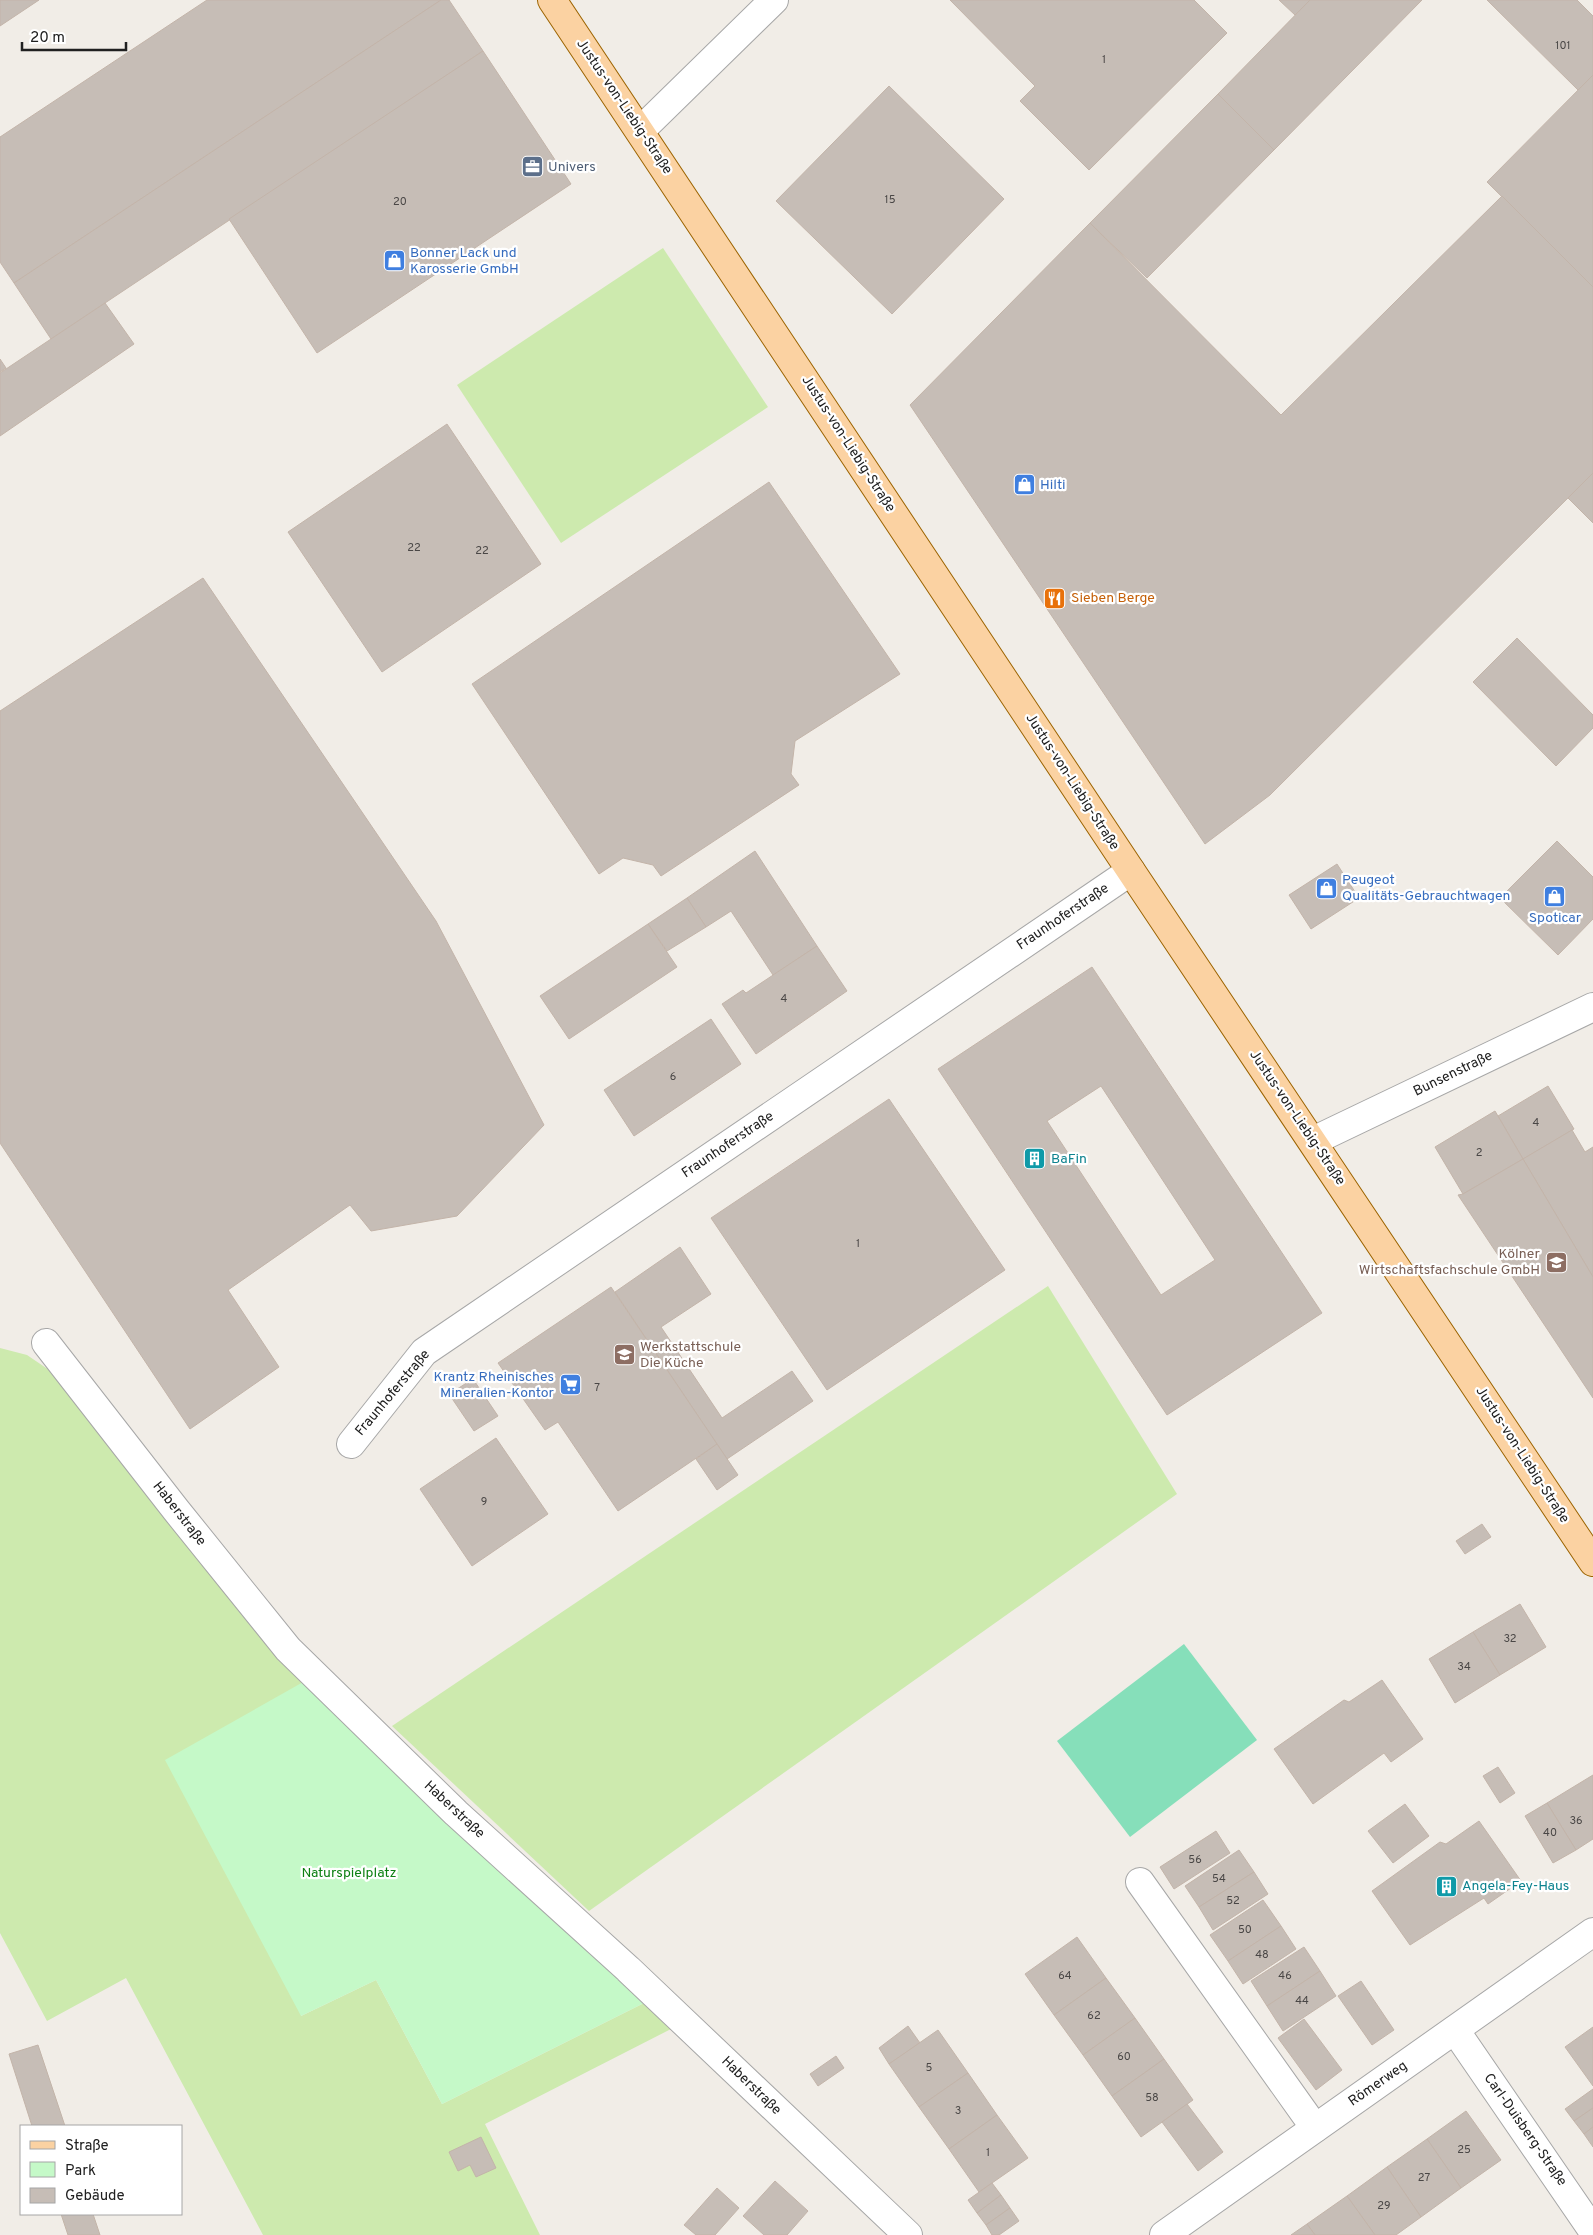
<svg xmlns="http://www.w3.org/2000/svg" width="1593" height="2235" font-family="Overpass,sans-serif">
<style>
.grass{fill:#cdeaae}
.park{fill:#c5f9c8}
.pitch{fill:#86dfba}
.building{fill:#c6bdb6;stroke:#c3b4a9;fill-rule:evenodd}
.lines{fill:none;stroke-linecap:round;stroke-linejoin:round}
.minor-casing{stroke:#a7a7a7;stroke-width:30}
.major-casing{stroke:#9c6401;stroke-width:30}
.minor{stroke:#fff;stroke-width:28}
.major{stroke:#fbd2a2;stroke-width:28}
.labels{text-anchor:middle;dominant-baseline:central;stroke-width:4.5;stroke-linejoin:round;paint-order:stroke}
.number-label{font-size:11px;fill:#4a4746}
.street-label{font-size:14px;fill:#202020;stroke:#fff}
.service-label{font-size:14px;fill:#4e5e75;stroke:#fff;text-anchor:start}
.shop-label{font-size:14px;fill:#366cbe;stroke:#fff;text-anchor:start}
.food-label{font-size:14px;fill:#c56008;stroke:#fff;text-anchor:start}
.culture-label{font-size:14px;fill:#0d838f;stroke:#fff;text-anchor:start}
.education-label{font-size:14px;fill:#785e54;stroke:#fff;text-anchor:end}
.park-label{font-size:14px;fill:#0d8013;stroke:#fff}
</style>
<rect width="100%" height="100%" fill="#f1ede7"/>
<g class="grass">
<path d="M 663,248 L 768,407 L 561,543 L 457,385 Z"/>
<path d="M 1048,1286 L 1177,1494 L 589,1911 L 392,1726 Z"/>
<path d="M 0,1348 L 27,1355 L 55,1374 L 305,1681 L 301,2016 L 376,1980 L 442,2104 L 644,2003 L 671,2029 L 485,2124 L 540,2235 L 263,2235 L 126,1978 L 47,2021 L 0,1933 Z"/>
</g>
<path class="park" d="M 305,1681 L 644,2003 L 442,2104 L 376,1980 L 301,2016 L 165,1760 Z"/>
<path class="pitch" d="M 1184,1644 L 1257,1740 L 1130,1837 L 1057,1741 Z"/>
<g class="building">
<path d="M 0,0 L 39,0 L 0,26 Z"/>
<path d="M 207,0 L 441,0 L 14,283 L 0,262 L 0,137 Z"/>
<path d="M 441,0 L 449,0 L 483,51 L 51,339 L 14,283 Z"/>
<path d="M 950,0 L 1194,0 L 1227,33 L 1089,170 L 1020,101 L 1035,86 Z"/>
<path d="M 1279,0 L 1310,0 L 1295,15 Z"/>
<path d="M 1310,0 L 1422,0 L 1274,150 L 1218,94 Z"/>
<path d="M 1487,0 L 1577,0 L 1593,16 L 1593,75 L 1578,90 Z"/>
<path d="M 483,51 L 571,184 L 317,353 L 229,219 Z"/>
<path d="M 1593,75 L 1593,287 L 1487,182 Z"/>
<path d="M 889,86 L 1004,199 L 892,314 L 776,201 Z"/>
<path d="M 1218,94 L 1274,150 L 1147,278 L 1090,223 Z"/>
<path d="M 1502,196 L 1593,287 L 1593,473 L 1270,795 L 1205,844 L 910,405 L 1090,223 L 1281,415 Z"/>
<path d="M 105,303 L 134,344 L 0,436 L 0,373 Z"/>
<path d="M 0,359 L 6,368 L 0,372 Z"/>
<path d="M 447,424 L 541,564 L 382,672 L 288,532 Z"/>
<path d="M 1593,473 L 1593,523 L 1568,498 Z"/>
<path d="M 769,482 L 900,674 L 795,741 L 791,774 L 799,785 L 661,876 L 653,865 L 623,858 L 599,874 L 472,684 Z"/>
<path d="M 203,578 L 436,921 L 544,1125 L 457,1216 L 371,1231 L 350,1205 L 228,1290 L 279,1367 L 190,1429 L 0,1143 L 0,711 Z"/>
<path d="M 1517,638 L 1593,715 L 1593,728 L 1556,766 L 1473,682 Z"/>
<path d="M 1557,841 L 1593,877 L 1593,919 L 1558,955 L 1500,898 Z"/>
<path d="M 755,851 L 817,946 L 773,975 L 731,911 L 706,927 L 687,898 Z"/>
<path d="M 1337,864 L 1359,898 L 1311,929 L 1289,895 Z"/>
<path d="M 687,898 L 706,927 L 667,951 L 648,924 Z"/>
<path d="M 648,924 L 677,967 L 569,1039 L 540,996 Z"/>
<path d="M 817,946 L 847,991 L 756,1054 L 722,1004 L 743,990 L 746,993 Z"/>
<path d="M 1092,967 L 1322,1313 L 1167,1415 L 938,1069 ZM 1101,1086 L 1215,1260 L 1161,1295 L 1047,1121 Z"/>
<path d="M 711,1019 L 741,1064 L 634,1136 L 604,1090 Z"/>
<path d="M 1548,1086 L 1574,1129 L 1523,1159 L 1498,1116 Z"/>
<path d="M 889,1099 L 1005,1270 L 827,1390 L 711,1218 Z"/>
<path d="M 1495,1111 L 1523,1159 L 1463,1194 L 1435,1147 Z"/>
<path d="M 1572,1130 L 1585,1152 L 1593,1147 L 1593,1277 L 1523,1159 Z"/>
<path d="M 1523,1159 L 1593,1277 L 1593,1398 L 1458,1195 L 1463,1194 Z"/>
<path d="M 680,1247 L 711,1294 L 661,1327 L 722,1418 L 792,1371 L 813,1401 L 727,1459 L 615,1292 Z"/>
<path d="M 611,1287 L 717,1444 L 618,1511 L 558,1422 L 545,1430 L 498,1363 Z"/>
<path d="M 473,1379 L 498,1416 L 474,1431 L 449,1394 Z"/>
<path d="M 496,1438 L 548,1514 L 472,1566 L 420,1489 Z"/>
<path d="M 717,1444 L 738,1475 L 717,1490 L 696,1459 Z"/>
<path d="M 1482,1524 L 1491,1537 L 1465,1554 L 1456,1541 Z"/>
<path d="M 1520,1604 L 1546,1647 L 1500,1675 L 1473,1632 Z"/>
<path d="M 1473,1632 L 1500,1675 L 1455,1703 L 1429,1659 Z"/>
<path d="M 1382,1680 L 1423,1739 L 1391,1762 L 1384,1753 L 1313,1804 L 1274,1749 L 1344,1700 L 1349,1702 Z"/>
<path d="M 1498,1767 L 1515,1793 L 1500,1803 L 1483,1776 Z"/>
<path d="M 1593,1775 L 1593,1839 L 1576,1850 L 1547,1803 Z"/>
<path d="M 1547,1803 L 1576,1850 L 1553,1863 L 1525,1816 Z"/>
<path d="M 1405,1804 L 1429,1836 L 1393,1863 L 1368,1831 Z"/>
<path d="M 1479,1821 L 1521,1881 L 1488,1904 L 1484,1898 L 1410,1945 L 1372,1891 L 1440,1842 L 1446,1844 Z"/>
<path d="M 1216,1831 L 1230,1853 L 1174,1889 L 1160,1867 Z"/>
<path d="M 1239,1850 L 1254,1872 L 1199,1907 L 1185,1886 Z"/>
<path d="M 1254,1872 L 1268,1894 L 1213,1930 L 1199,1907 Z"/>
<path d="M 1263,1900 L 1281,1926 L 1228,1961 L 1210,1935 Z"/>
<path d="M 1281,1926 L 1296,1949 L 1243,1984 L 1228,1961 Z"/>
<path d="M 1077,1937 L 1106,1978 L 1054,2015 L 1025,1974 Z"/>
<path d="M 1304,1947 L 1320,1971 L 1267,2006 L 1251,1981 Z"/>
<path d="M 1320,1971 L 1336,1996 L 1283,2031 L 1267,2006 Z"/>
<path d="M 1106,1978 L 1135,2018 L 1083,2055 L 1054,2015 Z"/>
<path d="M 1361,1981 L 1394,2030 L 1372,2045 L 1338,1996 Z"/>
<path d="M 1135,2018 L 1164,2059 L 1112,2096 L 1083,2055 Z"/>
<path d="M 1304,2019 L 1342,2070 L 1316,2090 L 1278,2038 Z"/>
<path d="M 908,2026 L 920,2043 L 889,2064 L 879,2048 Z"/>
<path d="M 1593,2027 L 1593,2086 L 1565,2047 Z"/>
<path d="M 938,2030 L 968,2073 L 919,2107 L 889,2064 Z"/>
<path d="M 38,2045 L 65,2126 L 32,2126 L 9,2054 Z"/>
<path d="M 836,2056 L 844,2068 L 818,2086 L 810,2074 Z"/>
<path d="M 1164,2059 L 1193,2100 L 1141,2137 L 1112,2096 Z"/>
<path d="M 968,2073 L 997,2115 L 949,2149 L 919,2107 Z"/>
<path d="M 1593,2089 L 1593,2108 L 1574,2121 L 1565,2109 Z"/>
<path d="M 1187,2104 L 1223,2152 L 1198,2171 L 1162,2122 Z"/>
<path d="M 1593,2108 L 1593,2127 L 1584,2134 L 1574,2121 Z"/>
<path d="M 1466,2111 L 1501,2160 L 1461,2188 L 1427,2139 Z"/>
<path d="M 997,2115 L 1028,2158 L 979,2192 L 949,2149 Z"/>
<path d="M 1593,2127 L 1593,2147 L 1584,2134 Z"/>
<path d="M 481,2137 L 496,2168 L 476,2177 L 470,2165 L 458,2171 L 449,2152 Z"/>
<path d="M 1427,2139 L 1461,2188 L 1421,2217 L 1387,2167 Z"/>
<path d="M 1387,2167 L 1421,2217 L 1396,2235 L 1375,2235 L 1347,2196 Z"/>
<path d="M 775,2181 L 808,2211 L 787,2235 L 764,2235 L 743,2216 Z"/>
<path d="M 992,2183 L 1001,2195 L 977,2213 L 968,2200 Z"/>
<path d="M 717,2188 L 739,2208 L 715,2235 L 696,2235 L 684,2225 Z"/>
<path d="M 1001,2195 L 1010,2208 L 986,2225 L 977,2213 Z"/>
<path d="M 1347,2196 L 1375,2235 L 1315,2235 L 1307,2224 Z"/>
<path d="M 1010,2208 L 1019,2221 L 999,2235 L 992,2235 L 986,2225 Z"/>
<path d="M 61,2214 L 93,2214 L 100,2235 L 68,2235 Z"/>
<path d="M 1307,2224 L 1315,2235 L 1291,2235 Z"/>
</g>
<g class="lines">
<defs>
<g id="minor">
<path d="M 640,131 L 774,0"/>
<path d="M 1313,1141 L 1593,1007"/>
<path d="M 46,1343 L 176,1510 L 288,1649 L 456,1813 L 628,1969 L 908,2235"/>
<path d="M 351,1444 L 424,1352 L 1131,871"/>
<path d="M 1140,1882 L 1315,2128"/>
<path d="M 1455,2030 L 1593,2231"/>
<path d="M 1164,2235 L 1593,1932"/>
</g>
<path id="major" d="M 552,0 L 1131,871 L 1593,1562"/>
</defs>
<use href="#minor" class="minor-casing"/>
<use href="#major" class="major-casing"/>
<use href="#minor" class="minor"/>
<use href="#major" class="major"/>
</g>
<defs>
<symbol id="office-square" viewBox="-11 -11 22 22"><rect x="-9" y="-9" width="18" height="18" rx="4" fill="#5c6f8a" stroke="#fff"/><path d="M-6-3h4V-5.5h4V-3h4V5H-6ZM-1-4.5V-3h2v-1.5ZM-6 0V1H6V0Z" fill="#fff"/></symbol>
<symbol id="shop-square" viewBox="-11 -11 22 22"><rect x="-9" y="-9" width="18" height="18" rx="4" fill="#3f7fe0" stroke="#fff"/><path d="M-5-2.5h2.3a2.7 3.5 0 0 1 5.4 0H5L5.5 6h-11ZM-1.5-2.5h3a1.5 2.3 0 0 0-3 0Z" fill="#fff"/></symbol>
<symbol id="restaurant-square" viewBox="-11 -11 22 22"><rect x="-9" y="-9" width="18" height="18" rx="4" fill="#e8710a" stroke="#fff"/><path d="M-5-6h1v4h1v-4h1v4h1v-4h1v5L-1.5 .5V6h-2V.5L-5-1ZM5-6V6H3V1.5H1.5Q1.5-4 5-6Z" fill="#fff"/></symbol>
<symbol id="building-square" viewBox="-11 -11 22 22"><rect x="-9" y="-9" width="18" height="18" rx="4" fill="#0f9aa8" stroke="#fff"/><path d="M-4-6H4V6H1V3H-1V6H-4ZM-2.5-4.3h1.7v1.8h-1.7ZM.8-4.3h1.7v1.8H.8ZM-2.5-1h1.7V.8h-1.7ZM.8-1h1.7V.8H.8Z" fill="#fff"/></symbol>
<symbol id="school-square" viewBox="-11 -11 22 22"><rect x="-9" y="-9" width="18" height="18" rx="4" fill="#8d6e63" stroke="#fff"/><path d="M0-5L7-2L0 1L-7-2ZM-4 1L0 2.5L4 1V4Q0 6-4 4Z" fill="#fff"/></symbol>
<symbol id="supermarket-square" viewBox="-11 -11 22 22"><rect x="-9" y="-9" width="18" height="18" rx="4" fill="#3f7fe0" stroke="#fff"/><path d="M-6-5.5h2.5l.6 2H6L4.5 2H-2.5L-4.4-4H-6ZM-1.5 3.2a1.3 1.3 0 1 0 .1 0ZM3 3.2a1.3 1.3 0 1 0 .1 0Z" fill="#fff"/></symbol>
</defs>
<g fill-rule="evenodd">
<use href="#office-square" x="520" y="154" width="25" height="25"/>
<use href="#shop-square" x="382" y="248" width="25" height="25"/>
<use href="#shop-square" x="1012" y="472" width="25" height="25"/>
<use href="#restaurant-square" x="1042" y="586" width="25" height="25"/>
<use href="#shop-square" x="1314" y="876" width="25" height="25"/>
<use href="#shop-square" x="1542" y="884" width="25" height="25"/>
<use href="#building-square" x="1022" y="1146" width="25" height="25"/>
<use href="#school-square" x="1544" y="1250" width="25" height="25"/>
<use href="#school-square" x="612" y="1342" width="25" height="25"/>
<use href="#supermarket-square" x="558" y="1372" width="25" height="25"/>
<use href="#building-square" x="1434" y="1874" width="25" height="25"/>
</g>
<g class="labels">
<g class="number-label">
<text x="1563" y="46">101</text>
<text x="1104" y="60">1</text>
<text x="890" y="200">15</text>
<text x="400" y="202">20</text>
<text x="414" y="548">22</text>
<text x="482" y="551">22</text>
<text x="784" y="999">4</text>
<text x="673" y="1077">6</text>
<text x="1536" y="1123">4</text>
<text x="1479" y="1153">2</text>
<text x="858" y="1244">1</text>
<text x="597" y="1388">7</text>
<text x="484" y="1502">9</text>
<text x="1510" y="1639">32</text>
<text x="1464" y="1667">34</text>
<text x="1576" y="1821">36</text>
<text x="1550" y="1833">40</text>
<text x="1195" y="1860">56</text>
<text x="1219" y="1879">54</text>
<text x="1233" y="1901">52</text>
<text x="1245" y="1930">50</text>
<text x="1262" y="1955">48</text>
<text x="1065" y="1976">64</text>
<text x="1285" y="1976">46</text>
<text x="1302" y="2001">44</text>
<text x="1094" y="2016">62</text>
<text x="1124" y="2057">60</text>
<text x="929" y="2068">5</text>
<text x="1152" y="2098">58</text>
<text x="958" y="2111">3</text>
<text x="1464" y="2150">25</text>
<text x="988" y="2153">1</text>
<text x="1424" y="2178">27</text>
<text x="1384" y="2206">29</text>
</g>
<g class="street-label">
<text transform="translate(624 107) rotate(56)">Justus-von-Liebig-Straße</text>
<text transform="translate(848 444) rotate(57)">Justus-von-Liebig-Straße</text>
<text transform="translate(1072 782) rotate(57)">Justus-von-Liebig-Straße</text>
<text transform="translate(1063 917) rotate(-34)">Fraunhoferstraße</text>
<text transform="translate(1453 1074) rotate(-26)">Bunsenstraße</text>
<text transform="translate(1297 1118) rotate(56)">Justus-von-Liebig-Straße</text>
<text transform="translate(728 1145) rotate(-34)">Fraunhoferstraße</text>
<text transform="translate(393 1393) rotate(-50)">Fraunhoferstraße</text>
<text transform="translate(1522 1455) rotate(57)">Justus-von-Liebig-Straße</text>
<text transform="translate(179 1514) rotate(52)">Haberstraße</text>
<text transform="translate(454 1810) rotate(43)">Haberstraße</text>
<text transform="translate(1378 2084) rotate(-35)">Römerweg</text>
<text transform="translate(751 2086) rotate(44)">Haberstraße</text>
<text transform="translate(1525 2130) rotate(55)">Carl-Duisberg-Straße</text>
</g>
<g class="service-label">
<text x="548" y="167">Univers</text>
</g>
<g class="shop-label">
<text x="410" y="253">Bonner Lack und<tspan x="410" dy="16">Karosserie GmbH</tspan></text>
<text x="1040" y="485">Hilti</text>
<text x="1342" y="880">Peugeot<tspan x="1342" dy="16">Qualitäts-Gebrauchtwagen</tspan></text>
<text x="1555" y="918" text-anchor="middle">Spoticar</text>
<text x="554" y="1377" text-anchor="end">Krantz Rheinisches<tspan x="554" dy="16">Mineralien-Kontor</tspan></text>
</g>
<g class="food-label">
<text x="1071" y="598">Sieben Berge</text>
</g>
<g class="culture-label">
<text x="1051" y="1159">BaFin</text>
<text x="1462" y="1886">Angela-Fey-Haus</text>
</g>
<g class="education-label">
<text x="1540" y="1254">Kölner<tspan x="1540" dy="16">Wirtschaftsfachschule GmbH</tspan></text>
<text x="640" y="1347" text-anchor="start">Werkstattschule<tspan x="640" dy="16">Die Küche</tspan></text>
</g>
<g class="park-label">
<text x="349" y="1873">Naturspielplatz</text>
</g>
</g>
<rect x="20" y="2125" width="162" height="90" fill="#ffffff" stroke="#a6a6a6"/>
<rect x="30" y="2141" width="25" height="8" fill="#fbd2a2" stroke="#a6a6a6"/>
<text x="65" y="2150" font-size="15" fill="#202020">Straße</text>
<rect x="30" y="2162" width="25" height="15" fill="#c5f9c8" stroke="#a6a6a6"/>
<text x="65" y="2175" font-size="15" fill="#202020">Park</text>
<rect x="30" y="2188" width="25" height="15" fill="#c6bdb6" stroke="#a6a6a6"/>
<text x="65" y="2200" font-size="15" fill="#202020">Gebäude</text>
<path d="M22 42v8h104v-8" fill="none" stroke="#202020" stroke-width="2.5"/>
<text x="30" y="42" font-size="15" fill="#202020" stroke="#ffffff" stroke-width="4" paint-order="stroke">20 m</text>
</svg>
